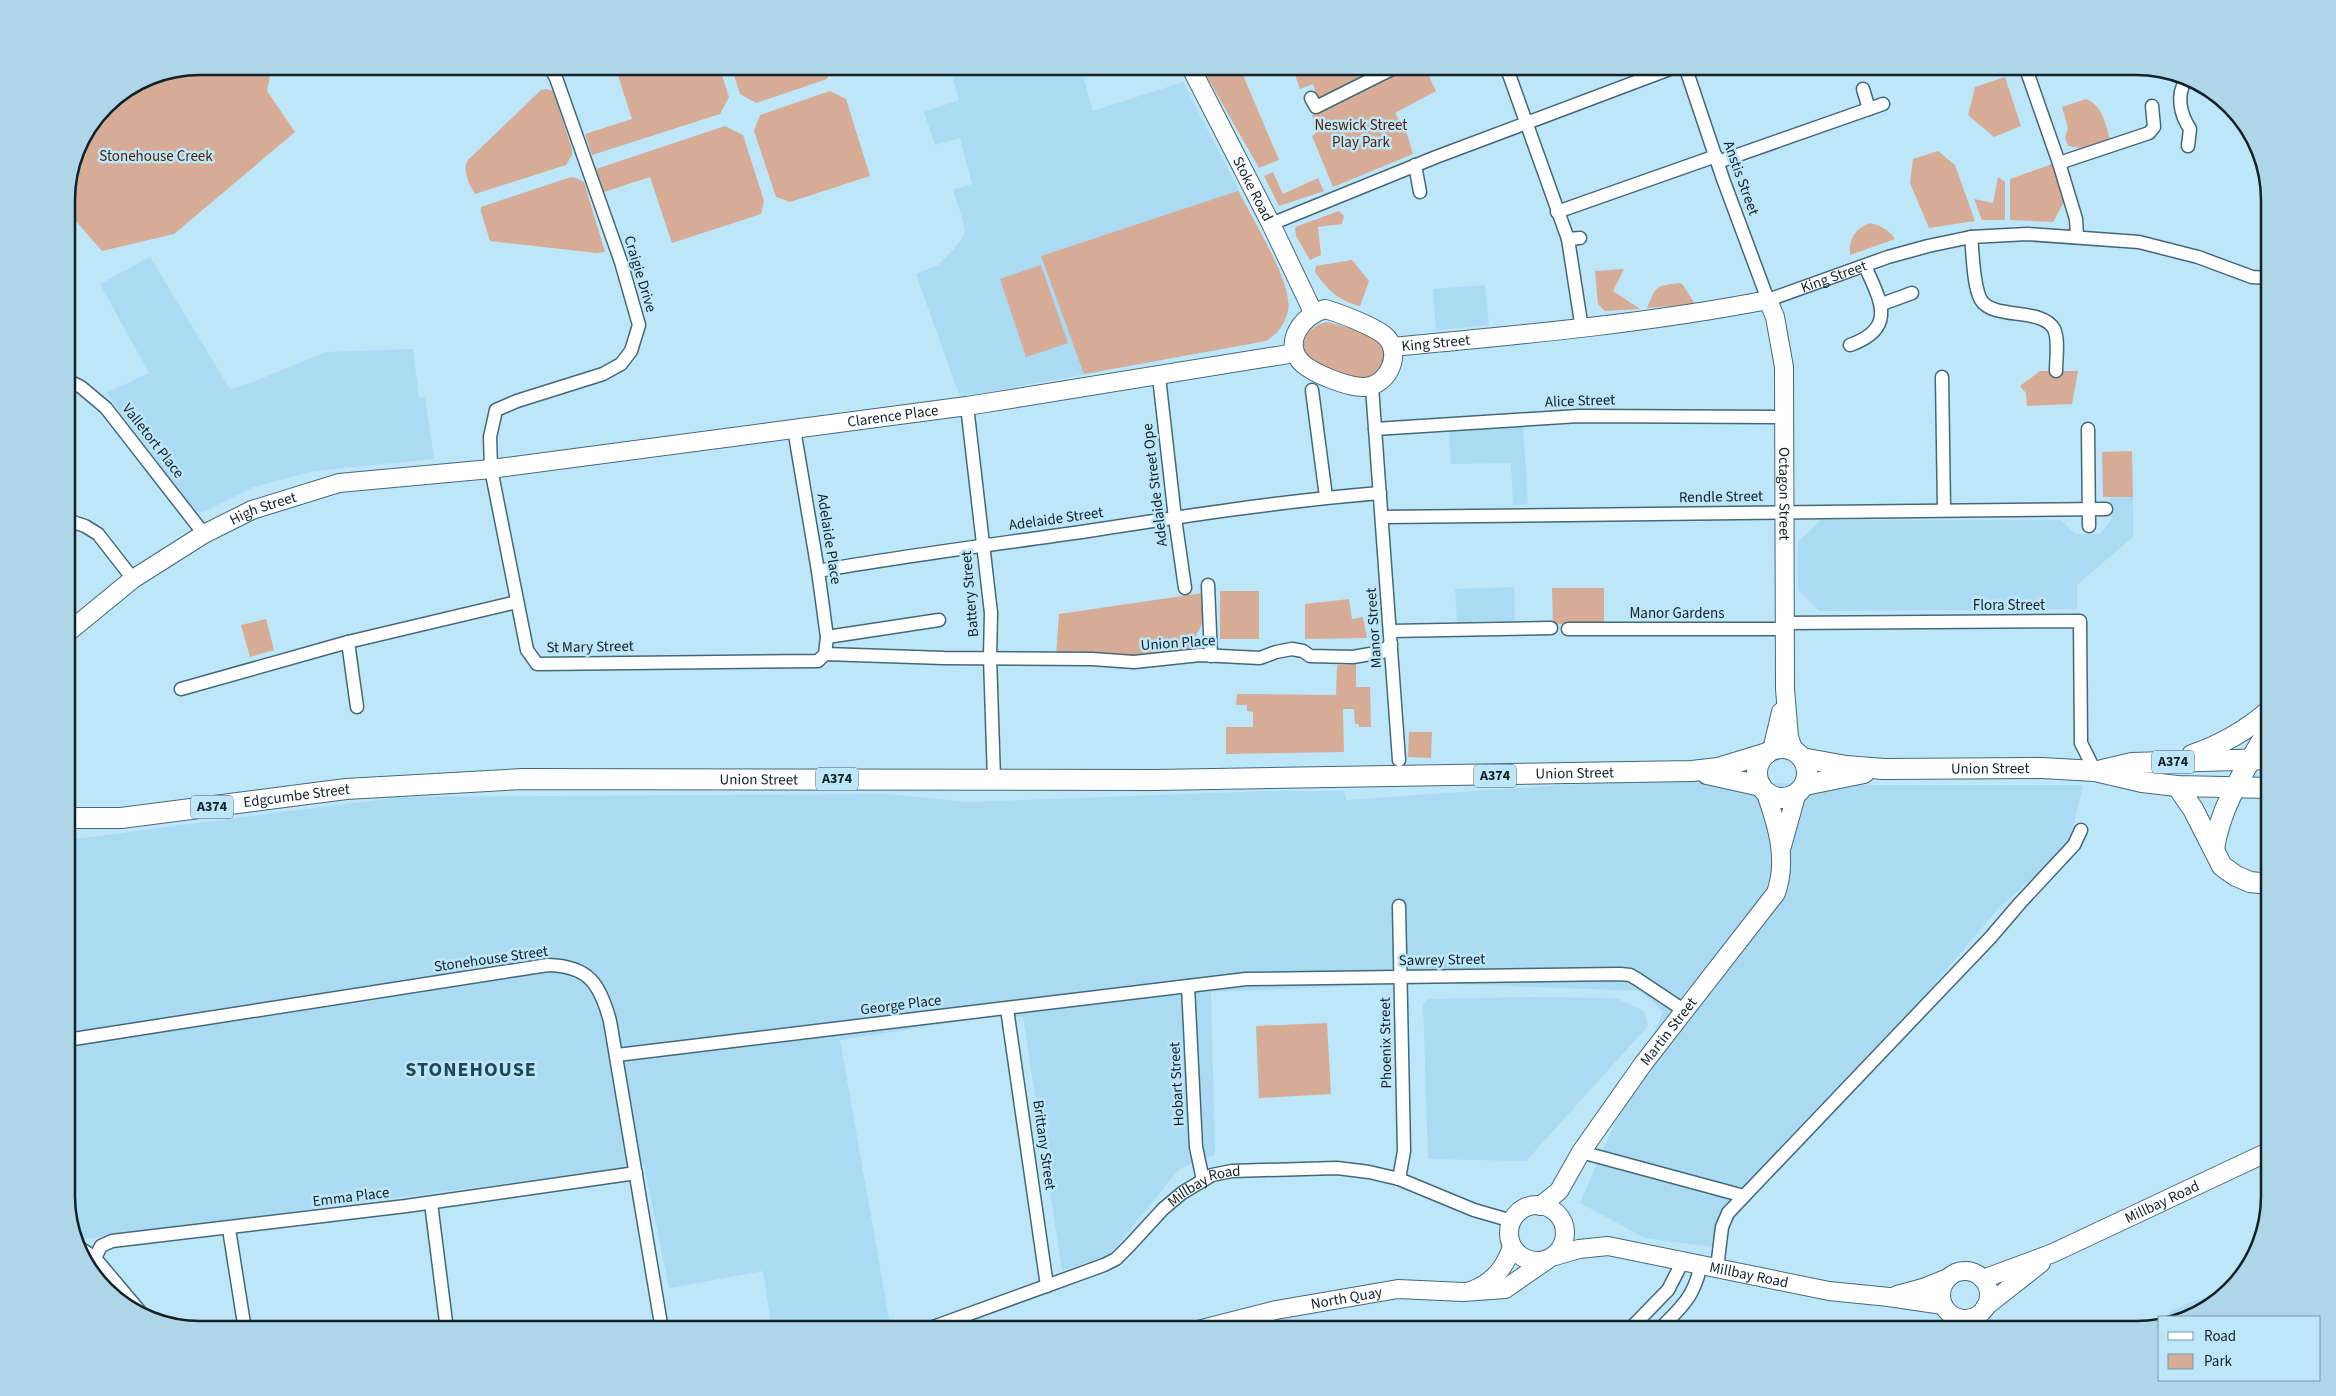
<svg xmlns="http://www.w3.org/2000/svg" width="2336" height="1396" font-family="'Source Sans 3',sans-serif">
<style>
.built{fill:#aadbf2}
.green{fill:#d6ac97}
.lines{fill:none;stroke-linecap:round;stroke-linejoin:round}
.street-casing{stroke:#436979;stroke-width:15}
.secondary-casing{stroke:#436979;stroke-width:20}
.primary-casing{stroke:#436979;stroke-width:22}
.street{stroke:#fff;stroke-width:12}
.secondary{stroke:#fff;stroke-width:18}
.primary{stroke:#fff;stroke-width:20}
.labels{text-anchor:middle;dominant-baseline:central;stroke-width:5;stroke-linejoin:round;paint-order:stroke}
.shield{fill:#bde6f9;stroke:#455d67;stroke-width:1}
.shield-label{font-size:14px;font-weight:bold;fill:#122229}
.park-label{font-size:15px;fill:#531e00;stroke:#bde6f9}
.street-label{font-size:15px;fill:#122229;stroke:#bde6f9}
.district-label{font-size:20px;font-weight:bold;letter-spacing:1px;fill:#214757;stroke:#bde6f9}
.rim{fill:none;stroke:#122229;stroke-width:2.5}
</style>
<rect width="100%" height="100%" fill="#bde6f9"/>
<g class="built">
<path d="M 991,66 L 1080,66 L 1093,111 L 1183,82 L 1277,265 L 1286,288 L 1288,308 L 1285,321 L 1278,333 L 1266,341 L 960,397 L 916,274 L 938,265 L 954,249 L 965,234 L 963,220 L 953,190 L 972,184 L 960,138 L 935,145 L 924,112 L 959,100 L 953,78 Z"/>
<path d="M 150,257 L 230,389 L 248,384 L 326,352 L 413,349 L 419,398 L 425,397 L 434,459 L 313,471 L 254,487 L 203,512 L 195,511 L 106,393 L 149,373 L 100,284 Z"/>
<path d="M 1485,285 L 1489,325 L 1436,330 L 1433,289 Z"/>
<path d="M 1523,425 L 1528,504 L 1513,505 L 1511,463 L 1451,464 L 1449,428 Z"/>
<path d="M 2110,497 L 2133,497 L 2133,537 L 2077,585 L 2077,609 L 1819,611 L 1798,590 L 1798,542 L 1821,520 L 2061,520 L 2075,534 L 2100,534 L 2111,520 Z"/>
<path d="M 1514,587 L 1515,621 L 1473,621 L 1473,625 L 1457,625 L 1455,589 Z"/>
<path d="M 1664,778 L 1830,785 L 2083,785 L 2069,845 L 1999,908 L 1711,1247 L 1645,1238 L 1580,1203 L 1663,1012 L 1641,991 L 1430,983 L 1211,992 L 1215,1155 L 1179,1169 L 1108,1257 L 1062,1270 L 1023,1017 L 995,1016 L 840,1040 L 891,1330 L 772,1330 L 763,1271 L 669,1288 L 644,1165 L 77,1240 L 67,1205 L 67,840 L 400,797 L 887,794 L 969,802 L 1268,791 L 1344,791 L 1346,800 Z"/>
<path d="M 1531,997 L 1616,998 L 1644,1011 L 1648,1026 L 1526,1161 L 1428,1159 L 1423,1003 L 1428,999 Z"/>
<path d="M 2227,1288 L 2203,1312 L 2183,1317 L 2164,1317 L 2175,1309 Z"/>
</g>
<g class="green">
<path d="M 200,66 L 272,66 L 267,91 L 295,132 L 174,234 L 102,251 L 67,211 L 67,191 L 77,148 L 106,105 L 149,76 Z"/>
<path d="M 615,66 L 719,66 L 729,97 L 720,114 L 592,155 L 585,134 L 632,119 Z"/>
<path d="M 731,66 L 833,66 L 827,79 L 756,103 L 740,94 Z"/>
<path d="M 1224,66 L 1239,66 L 1279,160 L 1259,168 L 1206,75 Z"/>
<path d="M 1292,66 L 1386,66 L 1318,100 L 1313,84 L 1300,89 Z"/>
<path d="M 1407,66 L 1424,66 L 1436,91 L 1395,113 L 1407,134 L 1413,154 L 1333,187 L 1312,136 L 1316,133 L 1312,115 Z"/>
<path d="M 2005,77 L 2021,126 L 1994,137 L 1968,115 L 1975,87 Z"/>
<path d="M 547,89 L 553,91 L 572,149 L 572,155 L 566,165 L 475,194 C 469,185 462,169 468,160 L 541,90 Z"/>
<path d="M 830,91 L 846,99 L 870,176 L 790,202 L 776,197 L 754,131 L 760,115 Z"/>
<path d="M 2086,99 C 2103,106 2105,123 2110,139 L 2081,148 L 2068,146 L 2065,138 L 2068,128 L 2062,107 Z"/>
<path d="M 725,126 L 743,135 L 764,201 L 761,214 L 672,243 L 650,177 L 604,192 L 596,169 Z"/>
<path d="M 1938,151 L 1955,165 L 1975,221 L 1929,228 L 1910,183 L 1913,159 Z"/>
<path d="M 2052,164 L 2064,202 L 2053,222 L 2010,220 L 2010,179 Z"/>
<path d="M 1273,172 L 1283,194 L 1318,178 L 1324,191 L 1279,206 L 1264,176 Z"/>
<path d="M 571,177 L 576,178 L 584,182 L 605,252 L 596,253 L 490,241 L 481,212 L 481,207 Z"/>
<path d="M 1998,177 L 2005,182 L 2005,220 L 1982,220 L 1974,199 L 1993,203 Z"/>
<path d="M 1238,191 C 1251,216 1294,285 1288,311 C 1285,324 1277,334 1266,341 L 1084,374 L 1041,256 Z"/>
<path d="M 1339,211 L 1344,216 L 1342,224 L 1318,227 L 1321,255 L 1310,260 L 1296,236 L 1295,227 Z"/>
<path d="M 1870,223 C 1881,226 1888,229 1895,239 L 1850,255 C 1849,238 1854,230 1870,223 Z"/>
<path d="M 1352,260 L 1369,281 L 1360,306 C 1338,301 1327,289 1315,272 L 1316,266 Z"/>
<path d="M 1041,265 L 1068,343 L 1026,357 L 1000,279 Z"/>
<path d="M 1624,269 L 1613,291 L 1640,309 L 1605,311 L 1598,304 L 1595,271 Z"/>
<path d="M 1680,283 L 1683,285 L 1695,304 L 1647,308 C 1657,285 1655,286 1680,283 Z"/>
<path d="M 1326,322 C 1340,325 1368,333 1379,343 C 1395,358 1378,384 1358,381 C 1348,379 1316,366 1309,359 C 1295,343 1310,326 1326,322 Z"/>
<path d="M 2040,371 L 2078,371 L 2072,404 L 2027,406 L 2026,393 L 2020,386 Z"/>
<path d="M 2132,451 L 2133,497 L 2103,497 L 2102,452 Z"/>
<path d="M 1552,588 L 1604,588 L 1604,623 L 1553,624 Z"/>
<rect x="1220" y="591" width="39" height="48"/>
<path d="M 1203,593 L 1206,616 L 1187,653 L 1144,658 L 1056,655 L 1059,614 Z"/>
<path d="M 1349,599 L 1352,619 L 1363,617 L 1367,638 L 1305,639 L 1305,604 Z"/>
<path d="M 266,619 L 274,650 L 250,657 L 241,625 Z"/>
<path d="M 1356,664 L 1356,687 L 1370,687 L 1371,727 L 1359,727 L 1359,724 L 1355,724 L 1354,709 L 1343,709 L 1344,752 L 1226,754 L 1226,727 L 1253,727 L 1253,712 L 1247,711 L 1247,705 L 1236,705 L 1237,694 L 1336,695 L 1337,665 Z"/>
<path d="M 1409,732 L 1432,732 L 1431,758 L 1408,757 Z"/>
<path d="M 1327,1023 L 1331,1094 L 1259,1098 L 1256,1026 Z"/>
</g>
<g class="lines">
<defs>
<g id="street">
<path d="M 549,66 L 556,78 L 621,262 L 639,325 L 631,351 L 621,364 L 603,374 L 517,401 L 496,410 L 490,437 L 491,469 L 527,650 L 537,664 L 818,661 L 825,654 L 827,637 L 818,571 L 794,429"/>
<path d="M 1506,66 L 1568,239"/>
<path id="s1" d="M 1685,66 L 1723,179 L 1768,300 L 1888,257 L 1928,246 L 1971,237 L 2027,234 L 2139,242 L 2198,257 L 2252,277 L 2270,278"/>
<path d="M 2025,66 L 2059,163 L 2076,219 L 2077,236"/>
<path d="M 2186,80 C 2176,95 2180,114 2190,129 L 2188,146"/>
<path d="M 1863,89 L 1869,109"/>
<path d="M 1311,98 L 1316,107 L 1398,66"/>
<path d="M 1718,162 L 1883,104"/>
<path d="M 2059,163 L 2149,133 L 2154,127 L 2152,106"/>
<path d="M 1415,165 L 1420,192"/>
<path d="M 1557,212 L 1716,156"/>
<path d="M 1271,224 L 1436,157 L 1678,66"/>
<path d="M 1971,237 C 1973,254 1973,286 1981,300 C 1993,320 2042,307 2054,329 C 2059,339 2056,359 2056,371"/>
<path d="M 1580,238 L 1568,239 L 1582,329"/>
<path d="M 1882,304 L 1912,293"/>
<path d="M 1850,345 C 1898,328 1880,300 1865,266"/>
<path d="M 1159,377 L 1175,518 L 1185,588"/>
<path d="M 1942,377 L 1944,509"/>
<path d="M 67,380 L 81,387 L 106,408 L 204,534"/>
<path d="M 1372,387 L 1399,760"/>
<path d="M 1312,390 L 1326,497"/>
<path d="M 967,406 L 991,613 L 990,657 L 994,779"/>
<path d="M 1375,429 L 1579,416 L 1785,417"/>
<path d="M 2088,429 L 2089,526"/>
<path d="M 1382,517 L 2106,509"/>
<path d="M 67,520 L 85,526 L 98,534 L 133,579"/>
<path d="M 818,571 C 908,555 998,544 1088,531 C 1185,516 1282,501 1380,493"/>
<path d="M 1208,585 L 1211,656"/>
<path d="M 1785,623 L 2080,621 L 2081,743 L 2095,771"/>
<path d="M 1568,629 L 1786,629"/>
<path d="M 1390,631 L 1551,628"/>
<path d="M 827,637 L 939,620"/>
<path d="M 348,642 L 357,707"/>
<path d="M 825,654 L 944,658 L 1092,659 L 1134,662 L 1200,655 L 1260,658 L 1276,652 L 1292,649 L 1303,651 L 1310,656 L 1353,657 L 1382,652 L 1391,644"/>
<path d="M 181,689 L 348,642 L 517,602"/>
<path d="M 1188,986 L 1196,1147 L 1203,1180"/>
<path d="M 1007,1009 L 1047,1286"/>
<path d="M 67,1040 L 548,965 C 589,966 600,984 610,1021 L 662,1330"/>
<path d="M 617,1055 L 1246,979 L 1620,974 L 1630,975 L 1637,979 L 1685,1011"/>
<path d="M 1581,1152 L 1744,1196"/>
<path d="M 1399,1179 L 1404,1151 L 1399,906"/>
<path d="M 431,1203 L 447,1330"/>
<path d="M 229,1229 L 245,1330"/>
<path d="M 80,1248 L 95,1258 L 143,1315"/>
<path d="M 95,1258 L 101,1246 L 112,1241 L 406,1206 L 636,1173"/>
<path d="M 1717,1268 L 1722,1227 L 1728,1213 L 1990,938 L 2020,903 L 2074,845 L 2081,830"/>
<path d="M 1950,1313 L 1953,1321 L 1951,1330"/>
<path id="s2" d="M 925,1330 L 1104,1265 L 1116,1259 L 1129,1246 L 1163,1209 L 1182,1193 L 1212,1175 L 1232,1171 L 1337,1168 L 1369,1172 L 1399,1179 L 1474,1210 L 1512,1221"/>
<path d="M 1629,1330 L 1668,1290 L 1683,1261"/>
<path d="M 1659,1330 C 1682,1306 1694,1298 1701,1264"/>
<path d="M 1976,1330 L 1980,1313"/>
</g>
<g id="secondary">
<path id="s3" d="M 1190,66 L 1271,224 L 1313,312"/>
<path d="M 1325,309 C 1339,313 1373,326 1384,335 C 1404,351 1389,387 1363,387 C 1347,387 1315,374 1303,364 C 1281,344 1302,315 1325,309 Z"/>
<path id="s4" d="M 1392,347 C 1518,335 1644,324 1768,300 L 1775,317 L 1784,367 L 1785,689 L 1789,737 L 1794,751"/>
<path id="s5" d="M 67,633 L 133,579 L 204,534 L 252,510 L 339,483 L 491,469 L 967,406 L 1295,353"/>
<path d="M 1772,750 L 1781,712"/>
<path d="M 1782,846 L 1797,792"/>
<circle cx="1537" cy="1233" r="28"/>
<path id="s6" d="M 1540,1206 L 1559,1191 L 1581,1152 L 1643,1064 L 1776,893 C 1788,859 1777,824 1765,791"/>
<path id="s7" d="M 1555,1256 L 1579,1249 L 1608,1246 L 1829,1291 L 1889,1297 L 1943,1305"/>
<circle cx="1965" cy="1295" r="24"/>
<path id="s8" d="M 1983,1279 L 2053,1253 L 2270,1151"/>
<path d="M 1473,1290 C 1494,1282 1505,1267 1512,1247"/>
<path d="M 1897,1295 L 1923,1288 L 1948,1278"/>
<path d="M 1985,1307 L 2041,1263"/>
<path id="s9" d="M 1198,1330 L 1276,1310 L 1398,1289 L 1463,1292 L 1505,1289 L 1547,1260"/>
</g>
<g id="primary">
<circle cx="1782" cy="773" r="25"/>
<path d="M 2192,755 C 2221,745 2247,730 2270,710"/>
<path id="s10" d="M 1802,758 L 1846,766 L 1884,769 L 2042,768 L 2095,771 L 2142,782 L 2177,786 L 2270,788"/>
<path d="M 2102,770 L 2132,763 L 2270,759"/>
<path d="M 1707,774 L 1761,786"/>
<path d="M 1805,785 L 1864,773"/>
<path d="M 2177,786 L 2193,809 L 2222,866 L 2236,876 L 2250,882 L 2270,884"/>
<path id="s11" d="M 67,818 L 121,818 L 346,789 L 523,779 L 1155,780 L 1692,771 L 1718,768 L 1767,753"/>
<path d="M 2214,849 C 2221,803 2247,767 2270,727"/>
</g>
</defs>
<use href="#street" class="street-casing"/>
<use href="#secondary" class="secondary-casing"/>
<use href="#primary" class="primary-casing"/>
<use href="#street" class="street"/>
<use href="#secondary" class="secondary"/>
<use href="#primary" class="primary"/>
</g>
<g class="labels">
<g class="shield">
<rect x="2152" y="750.5" width="42" height="23" rx="4"/>
<rect x="1474" y="764.5" width="42" height="23" rx="4"/>
<rect x="816" y="767.5" width="42" height="23" rx="4"/>
<rect x="191" y="795.5" width="42" height="23" rx="4"/>
</g>
<g class="shield-label">
<text x="2173" y="762">A374</text>
<text x="1495" y="776">A374</text>
<text x="837" y="779">A374</text>
<text x="212" y="807">A374</text>
</g>
<g class="park-label">
<text x="1361" y="125">Neswick Street<tspan x="1361" dy="17">Play Park</tspan></text>
<text x="156" y="156">Stonehouse Creek</text>
</g>
<g class="street-label">
<text transform="translate(1741 178) rotate(70)">Anstis Street</text>
<text stroke="none"><textPath href="#s3" startOffset="138">Stoke Road</textPath></text>
<text transform="translate(640 274) rotate(73)">Craigie Drive</text>
<text stroke="none"><textPath href="#s1" startOffset="318">King Street</textPath></text>
<text stroke="none"><textPath href="#s4" startOffset="44">King Street</textPath></text>
<text transform="translate(1580 401) rotate(-2)">Alice Street</text>
<text stroke="none"><textPath href="#s5" startOffset="872">Clarence Place</textPath></text>
<text transform="translate(153 441) rotate(52)">Valletort Place</text>
<text transform="translate(1155 485) rotate(-97)">Adelaide Street Ope</text>
<text stroke="none"><textPath href="#s4" startOffset="575">Octagon Street</textPath></text>
<text transform="translate(1721 497) rotate(-1)">Rendle Street</text>
<text stroke="none"><textPath href="#s5" startOffset="234">High Street</textPath></text>
<text transform="translate(1056 519) rotate(-8)">Adelaide Street</text>
<text transform="translate(829 539) rotate(81)">Adelaide Place</text>
<text transform="translate(970 594) rotate(-95)">Battery Street</text>
<text x="2009" y="605">Flora Street</text>
<text x="1677" y="613">Manor Gardens</text>
<text transform="translate(1374 628) rotate(-94)">Manor Street</text>
<text transform="translate(1178 643) rotate(-4)">Union Place</text>
<text transform="translate(590 647) rotate(-1)">St Mary Street</text>
<text stroke="none"><textPath href="#s10" startOffset="189">Union Street</textPath></text>
<text stroke="none"><textPath href="#s11" startOffset="1510">Union Street</textPath></text>
<text stroke="none"><textPath href="#s11" startOffset="694">Union Street</textPath></text>
<text stroke="none"><textPath href="#s11" startOffset="231">Edgcumbe Street</textPath></text>
<text transform="translate(491 959) rotate(-8)">Stonehouse Street</text>
<text transform="translate(1442 960) rotate(-1)">Sawrey Street</text>
<text transform="translate(901 1005) rotate(-7)">George Place</text>
<text stroke="none"><textPath href="#s6" startOffset="218">Martin Street</textPath></text>
<text transform="translate(1386 1043) rotate(-91)">Phoenix Street</text>
<text transform="translate(1177 1084) rotate(-93)">Hobart Street</text>
<text transform="translate(1044 1145) rotate(82)">Brittany Street</text>
<text stroke="none"><textPath href="#s2" startOffset="321">Millbay Road</textPath></text>
<text transform="translate(351 1197) rotate(-7)">Emma Place</text>
<text stroke="none"><textPath href="#s8" startOffset="195">Millbay Road</textPath></text>
<text stroke="none"><textPath href="#s7" startOffset="198">Millbay Road</textPath></text>
<text stroke="none"><textPath href="#s9" startOffset="152">North Quay</textPath></text>
</g>
<g class="district-label">
<text x="471" y="1070">STONEHOUSE</text>
</g>
</g>
<path d="M0 0H2336V1396H0ZM200 75H2136A125 125 0 0 1 2261 200V1196A125 125 0 0 1 2136 1321H200A125 125 0 0 1 75 1196V200A125 125 0 0 1 200 75Z" fill="#afd6e8" fill-rule="evenodd"/>
<path class="rim" d="M200 75H2136A125 125 0 0 1 2261 200V1196A125 125 0 0 1 2136 1321H200A125 125 0 0 1 75 1196V200A125 125 0 0 1 200 75Z"/>
<rect x="2158" y="1316" width="162" height="65" fill="#bde6f9" stroke="#7998a6"/>
<rect x="2168" y="1332" width="25" height="8" fill="#ffffff" stroke="#7998a6"/>
<text x="2204" y="1341" font-size="15" fill="#122229">Road</text>
<rect x="2168" y="1354" width="25" height="15" fill="#d6ac97" stroke="#7998a6"/>
<text x="2204" y="1366" font-size="15" fill="#122229">Park</text>
</svg>
